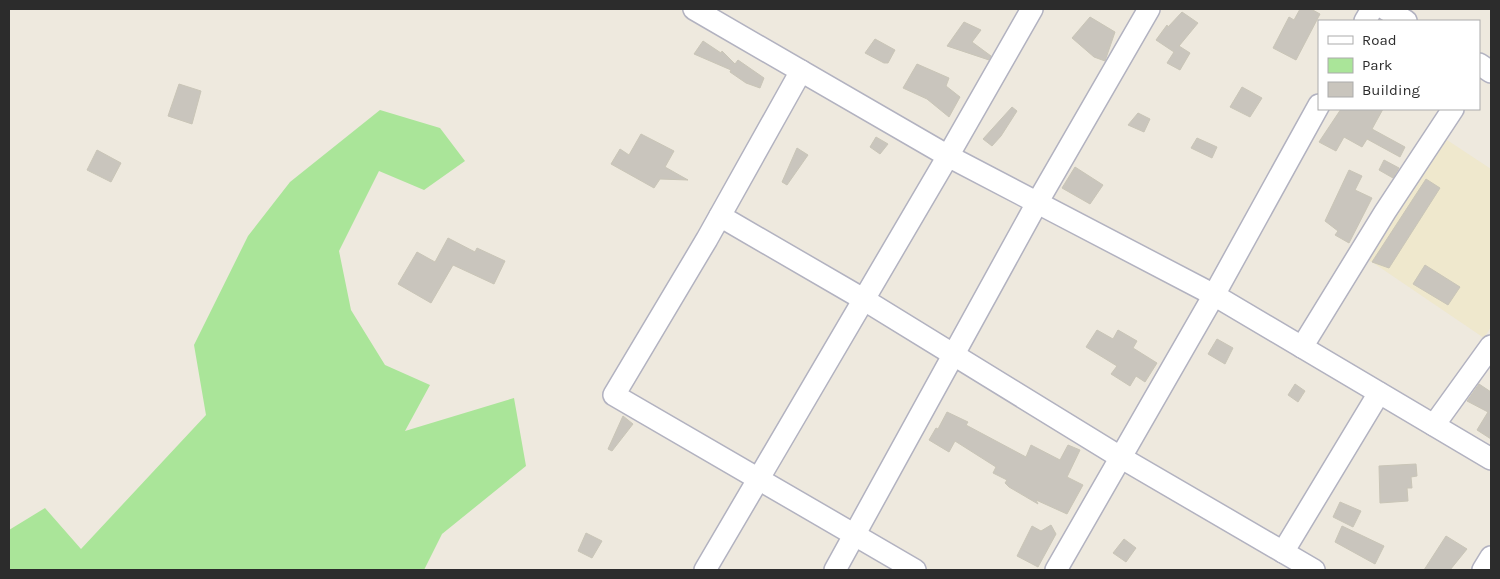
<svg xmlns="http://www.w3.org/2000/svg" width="1500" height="579" font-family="Karla,sans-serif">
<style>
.education{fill:#efe8cd}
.green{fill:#aae599}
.building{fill:#c9c5bd;stroke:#c9c5b7}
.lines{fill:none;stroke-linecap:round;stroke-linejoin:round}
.minor-casing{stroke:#b2b2c0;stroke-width:24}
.minor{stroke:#fff;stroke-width:21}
</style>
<rect width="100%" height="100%" fill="#eee9de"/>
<path class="education" d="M 1444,138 L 1491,169 L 1491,327 L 1484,338 L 1372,262 L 1364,259 Z"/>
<path class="green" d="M 380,110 L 440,128 L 465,161 L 424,190 L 379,171 L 339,251 L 351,310 L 385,365 L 430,385 L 405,431 L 514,398 L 526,466 L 442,534 L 424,570 L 9,570 L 9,530 L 45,508 L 81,549 L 206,415 L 194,345 L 248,236 L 290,182 Z"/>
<g class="building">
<path d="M 1300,9 L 1311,9 L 1320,14 L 1296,60 L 1273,48 L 1289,17 L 1294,20 Z"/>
<path d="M 1182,12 L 1198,23 L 1179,46 L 1190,53 L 1180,70 L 1167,63 L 1174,52 L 1156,40 L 1167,25 L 1168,27 Z"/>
<path d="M 1090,17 L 1115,32 L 1105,61 L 1094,57 L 1072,38 Z"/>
<path d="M 964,22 L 981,30 L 972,42 L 991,56 L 989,60 L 947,46 Z"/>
<path d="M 875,39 L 895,50 L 888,63 L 884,63 L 865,53 Z"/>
<path d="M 703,41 L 721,53 L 722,51 L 735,64 L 738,60 L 764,78 L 760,88 L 746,83 L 730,72 L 731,70 L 694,54 Z"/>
<path d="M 917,64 L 949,78 L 946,86 L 960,97 L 949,117 L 927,99 L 903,88 Z"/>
<path d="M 179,84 L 201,91 L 192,124 L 168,116 Z"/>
<path d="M 1242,87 L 1262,98 L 1250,117 L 1230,107 Z"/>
<path d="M 1012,107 L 1017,111 L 1001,136 L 992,146 L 983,139 Z"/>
<path d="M 1341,109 L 1383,109 L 1372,129 L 1405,147 L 1400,157 L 1367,139 L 1362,147 L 1344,137 L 1336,151 L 1319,142 Z"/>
<path d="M 1138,113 L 1150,119 L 1144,132 L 1128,125 Z"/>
<path d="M 641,134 L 674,151 L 665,167 L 688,180 L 660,179 L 654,188 L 611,164 L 620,149 L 629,155 Z"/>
<path d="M 876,137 L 888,144 L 880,154 L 870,147 Z"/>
<path d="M 1197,138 L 1217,147 L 1212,158 L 1191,148 Z"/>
<path d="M 797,148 L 808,155 L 787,185 L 782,182 Z"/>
<path d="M 97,150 L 121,163 L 111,182 L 87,170 Z"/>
<path d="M 1384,160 L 1399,168 L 1393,178 L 1379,170 Z"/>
<path d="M 1075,167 L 1103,185 L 1090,204 L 1062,188 Z"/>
<path d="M 1349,170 L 1362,176 L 1355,190 L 1372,198 L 1349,243 L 1335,235 L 1338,231 L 1325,221 Z"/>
<path d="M 1426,179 L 1440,188 L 1389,268 L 1372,262 Z"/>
<path d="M 448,238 L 475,252 L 477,248 L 505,261 L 494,284 L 453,265 L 431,303 L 398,284 L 417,252 L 435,262 Z"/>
<path d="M 1425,265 L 1460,287 L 1448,305 L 1413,284 Z"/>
<path d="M 1097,330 L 1113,339 L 1118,330 L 1137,341 L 1133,348 L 1157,363 L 1145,382 L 1136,376 L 1130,386 L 1111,374 L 1117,366 L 1086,347 Z"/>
<path d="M 1217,339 L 1233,348 L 1225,364 L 1208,354 Z"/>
<path d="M 1295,384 L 1305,391 L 1298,402 L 1288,395 Z"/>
<path d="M 1479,384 L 1491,392 L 1491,439 L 1477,430 L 1488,412 L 1467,401 Z"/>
<path d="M 947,412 L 968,422 L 966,425 L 1026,457 L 1031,445 L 1060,460 L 1068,445 L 1080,450 L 1067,477 L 1083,485 L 1067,514 L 1036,500 L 1038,504 L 1009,487 L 1005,483 L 1007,480 L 993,473 L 996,467 L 955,441 L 949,452 L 929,440 L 936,428 L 938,429 Z"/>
<path d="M 623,416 L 633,424 L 612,451 L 608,449 Z"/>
<path d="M 1416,464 L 1417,476 L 1411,477 L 1412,488 L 1407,488 L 1408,501 L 1380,503 L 1379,466 Z"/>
<path d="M 1340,502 L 1361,511 L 1353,527 L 1333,517 Z"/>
<path d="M 1051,525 L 1056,534 L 1038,567 L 1017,556 L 1032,526 L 1041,531 Z"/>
<path d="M 1342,526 L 1384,546 L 1375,564 L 1335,542 Z"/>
<path d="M 586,533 L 602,541 L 592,558 L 578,551 Z"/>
<path d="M 1446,536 L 1467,549 L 1450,570 L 1424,570 Z"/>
<path d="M 1124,539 L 1136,548 L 1126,562 L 1113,553 Z"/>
</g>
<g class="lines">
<defs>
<g id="minor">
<path d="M 694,9 L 948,156 L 1214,295 L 1491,459"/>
<path d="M 1385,9 L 1406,21"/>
<path d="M 1365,21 L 1372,9"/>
<path d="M 1479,64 L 1491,72"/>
<path d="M 801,71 L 707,239 L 614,395 L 915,570"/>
<path d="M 720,216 L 863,299 L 1120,457 L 1314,570"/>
<path d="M 1302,347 L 1385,212 L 1453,109"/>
<path d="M 1434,425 L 1491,346"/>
<path d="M 1283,552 L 1379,393"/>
<path d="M 705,570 L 948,156 L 1032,9"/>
<path d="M 835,570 L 1037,203 L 1149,9"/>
<path d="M 1056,570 L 1214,295 L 1319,105"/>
<path d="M 1483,570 L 1491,557"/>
</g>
</defs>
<use href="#minor" class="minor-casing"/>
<use href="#minor" class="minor"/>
</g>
<rect width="1500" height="579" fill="none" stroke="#2c2c2c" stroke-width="20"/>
<rect x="1318" y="20" width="162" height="90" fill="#ffffff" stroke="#ababab"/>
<rect x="1328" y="36" width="25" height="8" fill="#ffffff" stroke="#ababab"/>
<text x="1362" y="45" font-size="15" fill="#2c2c2c">Road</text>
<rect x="1328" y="58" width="25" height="15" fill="#aae599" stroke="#ababab"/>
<text x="1362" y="70" font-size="15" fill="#2c2c2c">Park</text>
<rect x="1328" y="82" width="25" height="15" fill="#c9c5bd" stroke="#ababab"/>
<text x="1362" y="95" font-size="15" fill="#2c2c2c">Building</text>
</svg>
